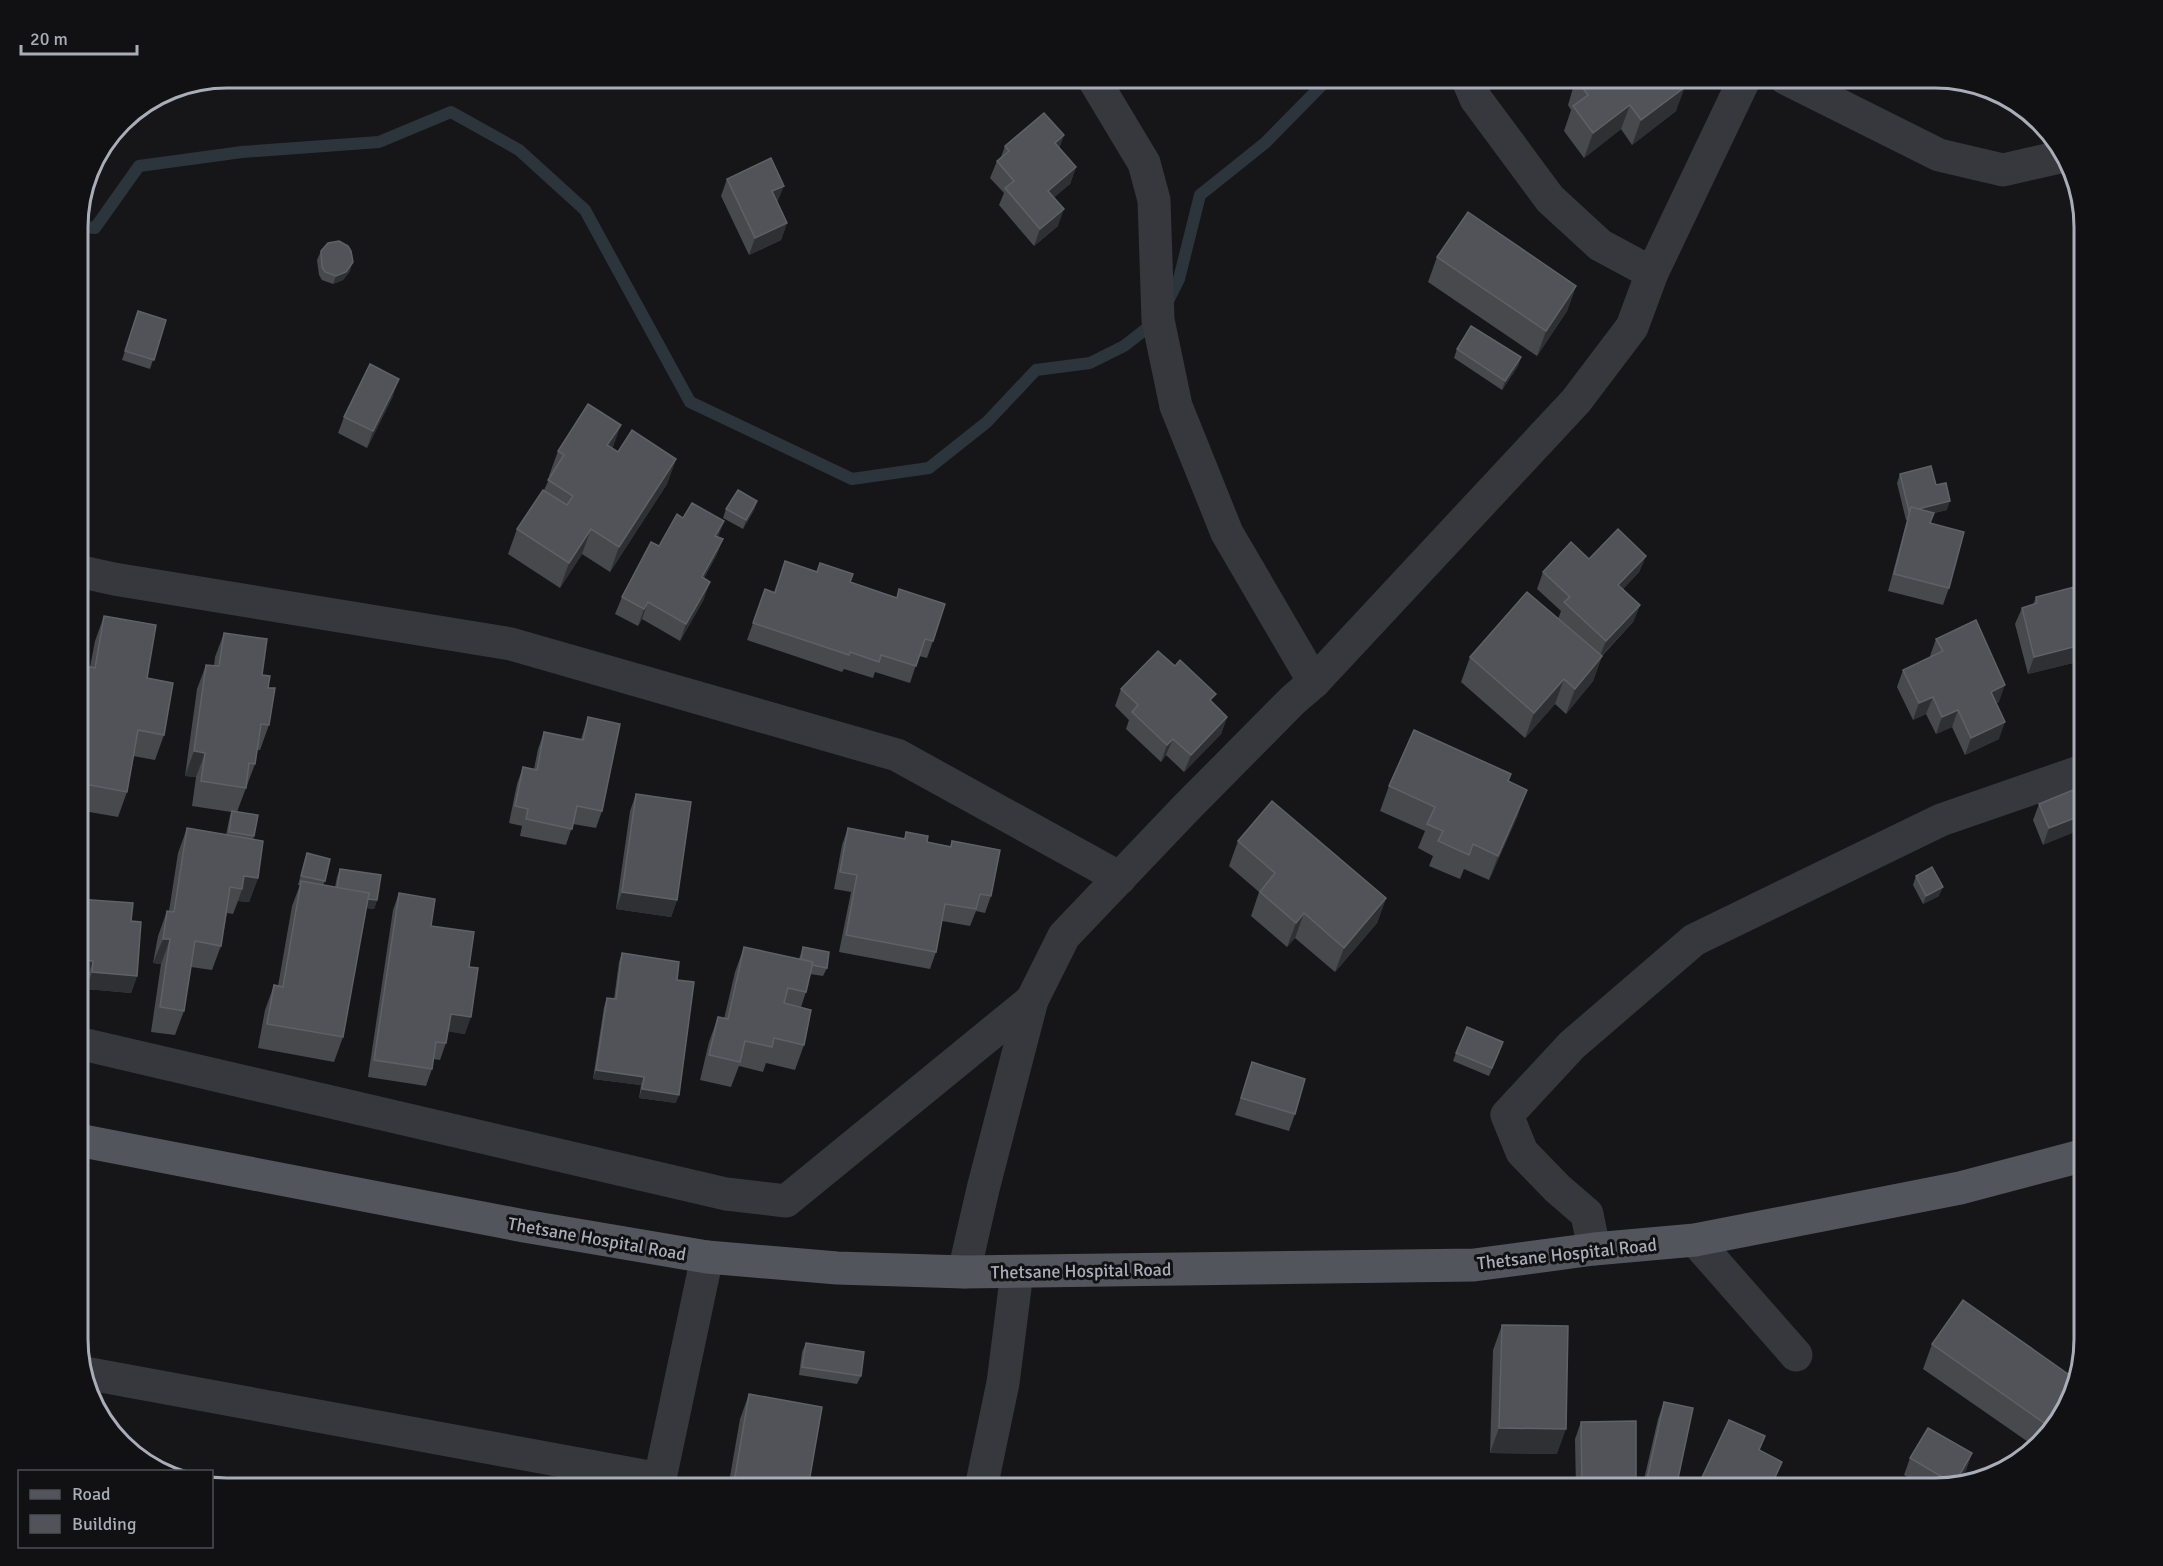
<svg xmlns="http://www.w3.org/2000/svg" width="2163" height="1566" font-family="Signika,sans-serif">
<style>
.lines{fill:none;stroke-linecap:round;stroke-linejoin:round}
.stream{stroke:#2c353c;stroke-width:12}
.minor{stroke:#37383d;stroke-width:33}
.major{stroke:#53555c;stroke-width:33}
.wall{fill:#47494d}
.shaded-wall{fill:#2f3033}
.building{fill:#525359;stroke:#5f6168;stroke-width:1.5}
.labels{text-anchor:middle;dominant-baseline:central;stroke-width:6;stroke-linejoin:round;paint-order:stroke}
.street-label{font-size:18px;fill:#a8adb8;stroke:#111113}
.rim{fill:none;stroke:#a8adb8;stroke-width:3}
</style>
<rect width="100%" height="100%" fill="#161618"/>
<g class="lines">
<g class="stream">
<path d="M 78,226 L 95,228 L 139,166 L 242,152 L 379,142 L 451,112 L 519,150 L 585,210 L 690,402 L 852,479 L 929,468 L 987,422 L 1036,370 L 1090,363 L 1124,346 L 1155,322"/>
<path d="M 1167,303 L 1179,279 L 1200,195 L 1265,143 L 1329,78"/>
</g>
<g class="minor">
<path d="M 1093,78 L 1144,163 L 1154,200 L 1158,320 L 1176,406 L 1227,533 L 1314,682"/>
<path d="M 1467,78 L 1476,99 L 1550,199 L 1600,245 L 1652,273"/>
<path d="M 1785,78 L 1939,155 L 2003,170 L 2060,157 L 2064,154"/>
<path d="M 78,571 L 114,579 L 511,644 L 897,755 L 1120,878"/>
<path d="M 78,1043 L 726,1194 L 786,1201 L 1032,1000"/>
<path d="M 1695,1240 L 1796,1355"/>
<path d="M 1594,1249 L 1587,1214 L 1558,1189 L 1522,1152 L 1507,1115 L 1572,1045 L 1694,940 L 1941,820 L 2085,770"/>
<path d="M 964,1272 L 983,1189 L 1032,1000 L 1064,936 L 1187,807 L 1293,700 L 1314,682 L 1576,401 L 1632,327 L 1652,273 L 1745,78"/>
<path d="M 85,1373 L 660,1479"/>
<path d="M 658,1488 L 707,1257"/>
<path d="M 981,1488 L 1003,1383 L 1017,1272"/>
</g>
<path class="major" d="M 78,1140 L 524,1226 L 707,1257 L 837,1268 L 964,1272 L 1474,1265 L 1594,1249 L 1695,1240 L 1960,1188 L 2085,1155"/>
</g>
<g class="wall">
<path d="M 1264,78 L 1283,78 L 1272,87 Z"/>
<path d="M 1576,78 L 1687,78 L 1681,82 L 1676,111 L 1632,145 L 1621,129 L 1584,158 L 1564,131 L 1571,110 L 1568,105 Z"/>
<path d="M 1064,135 L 1059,148 L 1076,167 L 1070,184 L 1054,197 L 1058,226 L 1034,246 L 999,205 L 1004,193 L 990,178 L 997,161 L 1001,157 L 1005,146 Z"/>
<path d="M 727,179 L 787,223 L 781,240 L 749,255 L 721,196 Z"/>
<path d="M 321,251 L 350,271 L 343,280 L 333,284 L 322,280 L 319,275 L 317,260 Z"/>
<path d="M 1437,257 L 1576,286 L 1567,311 L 1537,356 L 1428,282 Z"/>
<path d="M 138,311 L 166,320 L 150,369 L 122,360 Z"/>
<path d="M 1457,349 L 1521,357 L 1518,366 L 1502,390 L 1454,358 Z"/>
<path d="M 393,396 L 367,448 L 338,433 L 344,417 Z"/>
<path d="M 612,448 L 618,452 L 676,459 L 667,484 L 610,572 L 582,554 L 560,588 L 508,554 L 517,529 L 544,490 L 550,477 L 549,476 L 558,451 Z"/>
<path d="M 1900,474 L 1936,485 L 1947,510 L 1934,513 L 1930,523 L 1949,588 L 1943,605 L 1888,591 L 1907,520 L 1906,520 L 1897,483 Z"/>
<path d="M 757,501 L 754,510 L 743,529 L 723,518 L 726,509 Z"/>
<path d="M 718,537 L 723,539 L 716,556 L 704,578 L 704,599 L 680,641 L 642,619 L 638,626 L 615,614 L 622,597 L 659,546 Z"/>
<path d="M 1646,556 L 1639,572 L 1623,589 L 1640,605 L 1633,622 L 1602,656 L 1593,681 L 1566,714 L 1555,704 L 1525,738 L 1461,682 L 1470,657 L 1558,619 L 1561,611 L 1537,589 L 1543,572 L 1589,559 Z"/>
<path d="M 785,561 L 850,582 L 933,641 L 927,658 L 919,656 L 910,683 L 875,672 L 873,678 L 844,669 L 842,672 L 747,640 L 765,589 L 774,592 Z"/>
<path d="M 2085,594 L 2085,660 L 2028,674 L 2015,624 L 2022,608 L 2033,605 L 2036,597 Z"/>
<path d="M 104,616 L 147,678 L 164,735 L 155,760 L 133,756 L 127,792 L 118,817 L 78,810 L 78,684 L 85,666 L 90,667 L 95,641 Z"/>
<path d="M 224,633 L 262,675 L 268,688 L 269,725 L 260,750 L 257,750 L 255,764 L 237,812 L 254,836 L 253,839 L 258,878 L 249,902 L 238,901 L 233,914 L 227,913 L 221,946 L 212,970 L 191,967 L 184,1011 L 175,1035 L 151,1032 L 161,964 L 153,963 L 158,936 L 167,911 L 169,911 L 178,853 L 187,828 L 226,835 L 229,820 L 231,812 L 192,806 L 196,777 L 185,776 L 197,689 L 206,665 L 214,666 L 215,657 Z"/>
<path d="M 1936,639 L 1999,702 L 1996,703 L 1999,739 L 1965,755 L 1952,727 L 1936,734 L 1926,714 L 1913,720 L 1897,687 L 1903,670 L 1931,657 L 1930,656 Z"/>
<path d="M 1121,689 L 1213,703 L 1227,717 L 1221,734 L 1184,772 L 1166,755 L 1161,762 L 1126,729 L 1129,720 L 1115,706 Z"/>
<path d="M 588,717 L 602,811 L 596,828 L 573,824 L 566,845 L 520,836 L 522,826 L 509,823 L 517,784 L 523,767 L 534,769 L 538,749 L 544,732 L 581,739 Z"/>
<path d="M 1508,781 L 1518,815 L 1489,880 L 1464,869 L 1460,879 L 1429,866 L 1433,856 L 1418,848 L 1425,831 L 1380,811 L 1389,786 Z"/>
<path d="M 2085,785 L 2043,845 L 2033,820 L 2039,804 Z"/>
<path d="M 636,794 L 677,900 L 671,917 L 616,909 L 630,811 Z"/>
<path d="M 848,828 L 904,839 L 906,832 L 927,842 L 950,846 L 952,841 L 991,896 L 985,913 L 976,911 L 970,926 L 942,921 L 936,952 L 930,969 L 839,952 L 851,892 L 834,889 L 842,845 Z"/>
<path d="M 1238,841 L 1386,898 L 1377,923 L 1335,972 L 1295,938 L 1287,947 L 1251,916 L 1259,892 L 1229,866 Z"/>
<path d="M 2085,848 L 2085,895 L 2075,866 L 2082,850 Z"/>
<path d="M 307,853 L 325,881 L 323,885 L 335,887 L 337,877 L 340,869 L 377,900 L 374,909 L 366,908 L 343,1037 L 334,1062 L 258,1048 L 265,1010 L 274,985 L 278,986 L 292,906 L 300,885 L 298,885 Z"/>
<path d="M 1916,876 L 1939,896 L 1923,904 L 1913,885 Z"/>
<path d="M 399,893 L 431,926 L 469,967 L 465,1034 L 448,1031 L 446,1043 L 440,1060 L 433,1059 L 432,1069 L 426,1086 L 368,1077 L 393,910 Z"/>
<path d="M 78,899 L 131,921 L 137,976 L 131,993 L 86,989 L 87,978 L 78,977 Z"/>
<path d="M 744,947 L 799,959 L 803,947 L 827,968 L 823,976 L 810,974 L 806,992 L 801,1007 L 804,1045 L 795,1070 L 766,1063 L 763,1072 L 739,1066 L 731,1087 L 700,1080 L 709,1042 L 718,1017 L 724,1019 L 735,972 Z"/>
<path d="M 622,953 L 677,980 L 676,1103 L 639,1098 L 641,1085 L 593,1079 L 604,1007 L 607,998 L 614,999 L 619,962 Z"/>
<path d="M 1500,1051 L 1489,1076 L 1453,1061 L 1456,1053 Z"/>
<path d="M 1252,1062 L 1295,1114 L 1289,1131 L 1235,1115 Z"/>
<path d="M 2085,1269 L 2085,1298 L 2074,1289 L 2077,1280 Z"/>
<path d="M 1502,1325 L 1557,1454 L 1490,1453 L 1493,1350 Z"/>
<path d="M 806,1343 L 861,1376 L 857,1384 L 799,1375 L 802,1352 Z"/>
<path d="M 1932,1344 L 2054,1429 L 2034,1446 L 1923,1369 Z"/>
<path d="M 749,1394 L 808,1488 L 728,1488 L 740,1419 Z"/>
<path d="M 1664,1402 L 1676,1488 L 1642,1488 L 1658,1419 Z"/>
<path d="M 1581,1422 L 1636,1488 L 1576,1488 L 1575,1439 Z"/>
<path d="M 1972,1453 L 1966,1470 L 1959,1482 L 1936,1488 L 1926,1488 L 1904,1475 L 1910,1458 Z"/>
</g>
<g class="shaded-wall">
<path d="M 1276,78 L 1283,78 L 1272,87 L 1275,79 Z"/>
<path d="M 1670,78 L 1687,78 L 1664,96 Z"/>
<path d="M 1685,87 L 1676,111 L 1632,145 L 1641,120 Z"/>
<path d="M 1630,105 L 1621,129 L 1584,158 L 1593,133 Z"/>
<path d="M 1064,135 L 1058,152 L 1055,143 Z"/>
<path d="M 1076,167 L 1070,184 L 1042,208 L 1048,191 Z"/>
<path d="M 784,186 L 777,203 L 772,191 Z"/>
<path d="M 1064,209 L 1058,226 L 1034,246 L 1040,229 Z"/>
<path d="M 787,223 L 781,240 L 749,255 L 755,238 Z"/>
<path d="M 353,262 L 350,271 L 343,280 L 333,284 L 336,276 Z"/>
<path d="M 1576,286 L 1567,311 L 1537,356 L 1546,331 Z"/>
<path d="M 1521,357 L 1518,366 L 1502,390 L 1505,381 Z"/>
<path d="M 399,379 L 393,396 L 367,448 L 373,431 Z"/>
<path d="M 621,425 L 612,450 L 607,445 Z"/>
<path d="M 676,459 L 667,484 L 610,572 L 619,547 Z"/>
<path d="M 757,501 L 754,510 L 743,529 L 746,520 Z"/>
<path d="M 1950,501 L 1947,510 L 1908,519 L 1910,511 Z"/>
<path d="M 724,521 L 718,538 L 715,536 Z"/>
<path d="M 591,529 L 582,554 L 560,588 L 569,563 Z"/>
<path d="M 723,539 L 716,556 L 695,594 L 702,577 Z"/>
<path d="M 1646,556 L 1639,572 L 1612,601 L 1618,585 Z"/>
<path d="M 710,582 L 704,599 L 680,641 L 686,624 Z"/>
<path d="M 648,602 L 642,619 L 638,626 L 644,609 Z"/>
<path d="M 1640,605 L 1633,622 L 1599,658 L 1606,641 Z"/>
<path d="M 2085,644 L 2085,660 L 2028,674 L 2034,657 Z"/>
<path d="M 1602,656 L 1593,681 L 1566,714 L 1575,689 Z"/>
<path d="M 1564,679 L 1555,704 L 1525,738 L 1534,713 Z"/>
<path d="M 2005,685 L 1999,702 L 1985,709 L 1991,692 Z"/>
<path d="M 1933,697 L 1926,714 L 1913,720 L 1919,703 Z"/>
<path d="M 1958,710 L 1952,727 L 1936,734 L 1942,717 Z"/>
<path d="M 1227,717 L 1221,734 L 1184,772 L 1191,755 Z"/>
<path d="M 2005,722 L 1999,739 L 1965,755 L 1971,738 Z"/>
<path d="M 1173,739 L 1166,755 L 1161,762 L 1167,745 Z"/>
<path d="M 194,751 L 205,753 L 196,777 L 185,776 Z"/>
<path d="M 1527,790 L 1518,815 L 1489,880 L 1498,856 Z"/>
<path d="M 2085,814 L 2085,828 L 2043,845 L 2049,828 Z"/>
<path d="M 244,876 L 258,878 L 249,902 L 238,901 L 242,889 Z"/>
<path d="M 1943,887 L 1939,896 L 1923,904 L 1926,896 Z"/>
<path d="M 622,892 L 677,900 L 671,917 L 616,909 Z"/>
<path d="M 336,894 L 377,900 L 374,909 L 333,903 Z"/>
<path d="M 1386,898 L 1377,923 L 1335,972 L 1344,948 Z"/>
<path d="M 1304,913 L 1295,938 L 1287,947 L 1296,923 Z"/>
<path d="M 163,939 L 170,939 L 161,964 L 153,963 Z"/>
<path d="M 78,960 L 93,961 L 87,978 L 78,977 Z"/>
<path d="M 92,972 L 137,976 L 131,993 L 86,989 Z"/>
<path d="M 451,1014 L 471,1017 L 465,1034 L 444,1031 Z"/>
<path d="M 596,1070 L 644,1077 L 641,1085 L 593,1079 Z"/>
<path d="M 642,1089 L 679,1095 L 676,1103 L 639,1098 Z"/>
<path d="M 1499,1428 L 1566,1429 L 1557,1454 L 1490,1453 Z"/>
<path d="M 1972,1453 L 1966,1470 L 1959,1482 L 1955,1483 Z"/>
<path d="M 1782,1462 L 1772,1488 L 1770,1488 Z"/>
</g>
<g class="building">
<path d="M 1579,78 L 1678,78 L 1685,87 L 1641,120 L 1630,105 L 1593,133 L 1573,106 L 1588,95 L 1577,80 Z"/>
<path d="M 1044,113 L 1064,135 L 1055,143 L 1076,167 L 1048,191 L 1064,209 L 1040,229 L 1005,188 L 1014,181 L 997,161 L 1009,151 L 1005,146 Z"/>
<path d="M 771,158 L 784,186 L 772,191 L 787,223 L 755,238 L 727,179 Z"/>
<path d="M 1468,212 L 1576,286 L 1546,331 L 1437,257 Z"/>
<path d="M 339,241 L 348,246 L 351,251 L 353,262 L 346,272 L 336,276 L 325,272 L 322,267 L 321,251 L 328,243 Z"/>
<path d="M 138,311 L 166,320 L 154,360 L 125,351 Z"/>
<path d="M 1471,326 L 1521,357 L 1505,381 L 1457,349 Z"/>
<path d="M 370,364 L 399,379 L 373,431 L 344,417 Z"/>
<path d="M 588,404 L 621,425 L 607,445 L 618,452 L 632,430 L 676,459 L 619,547 L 591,529 L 569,563 L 517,529 L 543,490 L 567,505 L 573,496 L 548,480 L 564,455 L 558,451 Z"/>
<path d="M 1931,466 L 1936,485 L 1946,483 L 1950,501 L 1918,509 L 1911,507 L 1909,511 L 1900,474 Z"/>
<path d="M 738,490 L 757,501 L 746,520 L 726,509 Z"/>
<path d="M 692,503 L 724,521 L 715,536 L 723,539 L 702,577 L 710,582 L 686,624 L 648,602 L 644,609 L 622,597 L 651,542 L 659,546 L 677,514 L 683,518 Z"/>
<path d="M 1911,507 L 1934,513 L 1930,523 L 1964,532 L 1949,588 L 1894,574 Z"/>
<path d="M 1618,529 L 1646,556 L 1618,585 L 1640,605 L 1606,641 L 1564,602 L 1570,597 L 1543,572 L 1571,542 L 1589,559 Z"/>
<path d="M 785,561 L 817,572 L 820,563 L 853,574 L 850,582 L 897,598 L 899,589 L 945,604 L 933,641 L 925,639 L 916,666 L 881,655 L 879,662 L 850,652 L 849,655 L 753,623 L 765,589 L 775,593 Z"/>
<path d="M 2082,585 L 2085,594 L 2085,644 L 2034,657 L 2022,608 L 2037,603 L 2036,597 Z"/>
<path d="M 1527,592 L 1602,656 L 1575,689 L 1564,679 L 1534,713 L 1470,657 Z"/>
<path d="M 104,616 L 156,625 L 147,678 L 173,683 L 164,735 L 138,730 L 127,792 L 78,783 L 78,704 L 85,666 L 95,668 Z"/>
<path d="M 1976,620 L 2005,685 L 1991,692 L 2005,722 L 1971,738 L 1958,710 L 1942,717 L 1933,697 L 1919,703 L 1903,670 L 1943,651 L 1936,639 Z"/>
<path d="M 224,633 L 267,639 L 262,675 L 270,676 L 268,688 L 275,688 L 269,725 L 261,724 L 255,764 L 249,763 L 246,788 L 201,781 L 205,753 L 194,751 L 206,665 L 219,666 Z"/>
<path d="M 1158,651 L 1175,666 L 1180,660 L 1216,694 L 1210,700 L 1227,717 L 1191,755 L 1173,739 L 1167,745 L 1132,712 L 1138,705 L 1121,689 Z"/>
<path d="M 588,717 L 620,724 L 602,811 L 577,806 L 572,829 L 526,819 L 528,809 L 515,806 L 523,767 L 537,770 L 544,732 L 583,740 Z"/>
<path d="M 1414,730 L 1511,774 L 1508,781 L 1527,790 L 1498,856 L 1473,844 L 1469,855 L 1438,841 L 1443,831 L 1427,824 L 1435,807 L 1389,786 Z"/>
<path d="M 2085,785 L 2085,814 L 2049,828 L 2039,804 Z"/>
<path d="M 636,794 L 691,802 L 677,900 L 622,892 Z"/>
<path d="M 1272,801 L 1386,898 L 1344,948 L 1304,913 L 1296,923 L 1260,892 L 1275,873 L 1238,841 Z"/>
<path d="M 232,811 L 258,815 L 254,836 L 229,832 Z"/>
<path d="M 187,828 L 263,841 L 258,878 L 244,876 L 242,889 L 230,887 L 221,946 L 195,941 L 184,1011 L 160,1007 L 170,939 L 163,939 L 167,911 L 174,912 Z"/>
<path d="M 848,828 L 905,839 L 906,832 L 928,836 L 927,842 L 951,847 L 952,841 L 1000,850 L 991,896 L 980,894 L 976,909 L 945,904 L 936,952 L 846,935 L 857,875 L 840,872 Z"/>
<path d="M 2085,848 L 2085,860 L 2082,850 Z"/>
<path d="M 307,853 L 330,859 L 325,881 L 301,876 Z"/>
<path d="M 1932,867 L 1943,887 L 1926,896 L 1916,876 Z"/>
<path d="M 340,869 L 381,875 L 377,900 L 368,899 L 369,893 L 337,888 Z"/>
<path d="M 301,881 L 369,893 L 343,1037 L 267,1024 L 274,985 L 283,987 Z"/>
<path d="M 399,893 L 435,899 L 431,926 L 474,932 L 469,967 L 478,968 L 471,1017 L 451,1014 L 446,1043 L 436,1042 L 432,1069 L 374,1060 Z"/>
<path d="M 78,899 L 133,903 L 131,921 L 141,922 L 137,976 L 92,972 L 93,961 L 78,960 Z"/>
<path d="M 744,947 L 813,962 L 806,992 L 788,988 L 784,1003 L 811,1010 L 804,1045 L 774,1038 L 772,1047 L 745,1041 L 740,1062 L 709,1055 L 718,1017 L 728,1019 Z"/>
<path d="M 803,947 L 829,952 L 827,968 L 812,965 L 813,962 L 801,959 Z"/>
<path d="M 622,953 L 679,962 L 677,980 L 694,982 L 679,1095 L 642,1089 L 644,1077 L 596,1070 L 607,998 L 616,999 Z"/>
<path d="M 1467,1027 L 1503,1042 L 1492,1068 L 1456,1053 Z"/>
<path d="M 1252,1062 L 1305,1079 L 1295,1114 L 1241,1098 Z"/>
<path d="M 2085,1269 L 2085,1287 L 2077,1280 Z"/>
<path d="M 1963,1300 L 2078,1381 L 2077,1387 L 2054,1430 L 1932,1344 Z"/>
<path d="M 1502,1325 L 1568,1326 L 1566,1429 L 1499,1428 Z"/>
<path d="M 806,1343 L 864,1352 L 861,1376 L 802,1367 Z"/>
<path d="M 749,1394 L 822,1407 L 808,1488 L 733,1488 Z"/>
<path d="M 1664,1402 L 1693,1408 L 1676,1488 L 1645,1488 Z"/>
<path d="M 1729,1420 L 1765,1436 L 1759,1450 L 1782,1462 L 1770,1488 L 1697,1488 Z"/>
<path d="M 1636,1421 L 1636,1488 L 1582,1488 L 1581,1422 Z"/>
<path d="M 1928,1428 L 1972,1453 L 1955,1483 L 1954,1484 L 1910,1458 Z"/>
</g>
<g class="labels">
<g class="street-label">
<text transform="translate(597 1239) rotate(10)">Thetsane Hospital Road</text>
<text transform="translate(1567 1254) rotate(-6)">Thetsane Hospital Road</text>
<text transform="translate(1081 1271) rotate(-1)">Thetsane Hospital Road</text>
</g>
</g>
<path d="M0 0H2163V1566H0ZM227 88H1935A139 139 0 0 1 2074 227V1339A139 139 0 0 1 1935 1478H227A139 139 0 0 1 88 1339V227A139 139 0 0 1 227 88Z" fill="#111113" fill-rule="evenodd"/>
<path class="rim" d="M227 88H1935A139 139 0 0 1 2074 227V1339A139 139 0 0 1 1935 1478H227A139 139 0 0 1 88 1339V227A139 139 0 0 1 227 88Z"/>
<rect x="18" y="1470" width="195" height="78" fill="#111113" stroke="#4d4f55" stroke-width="1.5"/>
<rect x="30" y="1490" width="30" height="9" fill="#53555c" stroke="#4d4f55" stroke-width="1.5"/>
<text x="72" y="1500" font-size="18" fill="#a8adb8">Road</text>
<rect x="30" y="1515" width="30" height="18" fill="#525359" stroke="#4d4f55" stroke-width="1.5"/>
<text x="72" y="1530" font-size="18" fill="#a8adb8">Building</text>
<path d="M21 45v9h116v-9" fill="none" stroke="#a8adb8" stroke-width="3"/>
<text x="30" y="45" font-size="18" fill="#a8adb8" stroke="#111113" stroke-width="4.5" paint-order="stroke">20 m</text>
</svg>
